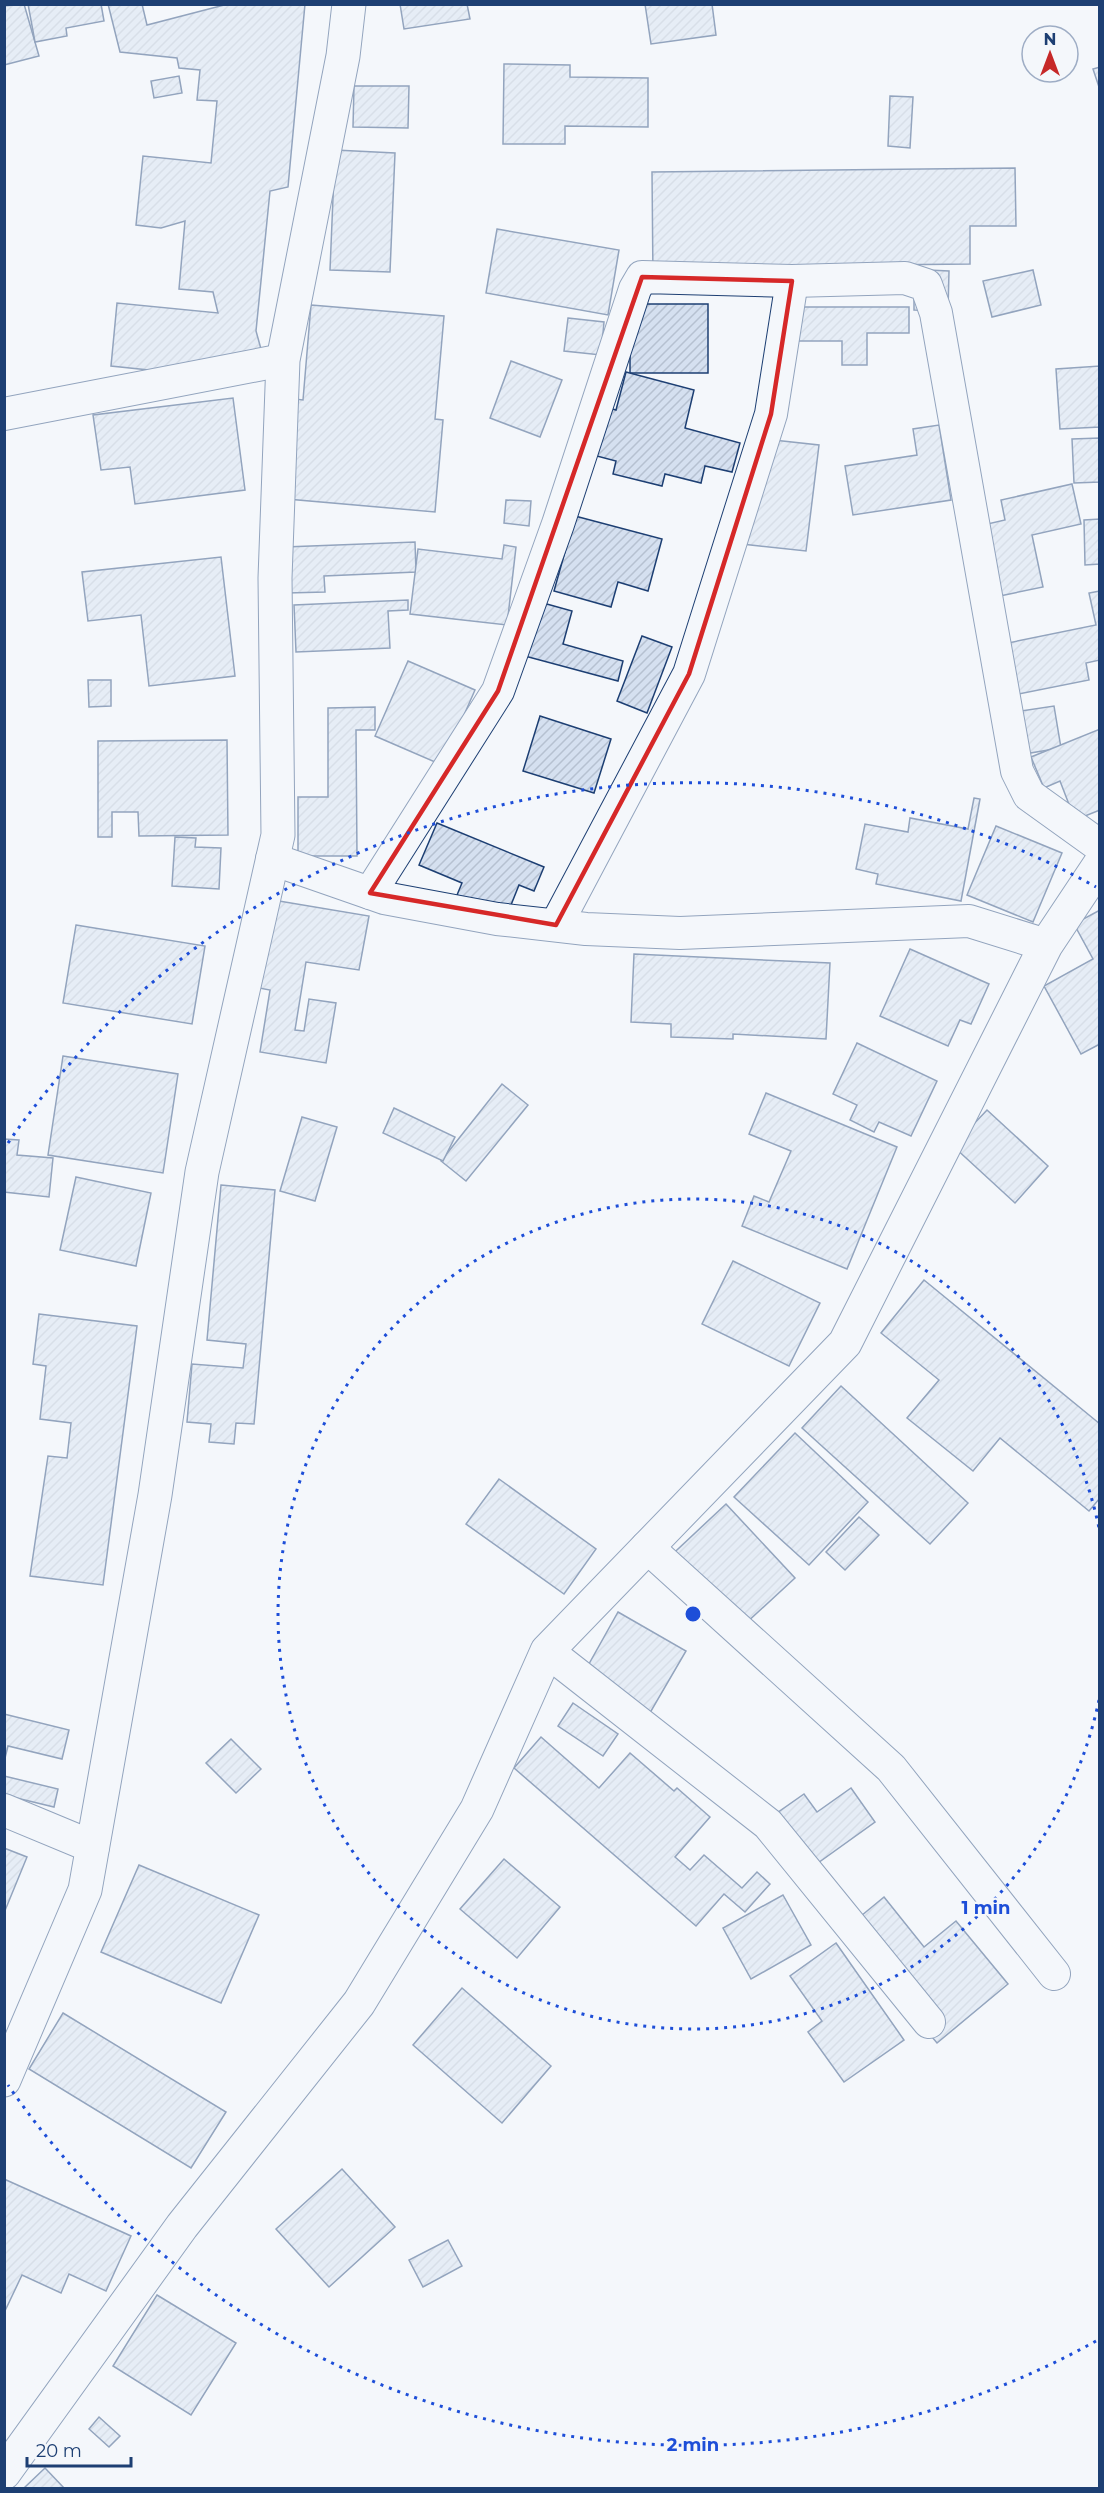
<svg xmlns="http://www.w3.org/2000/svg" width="1104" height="2493" font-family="Montserrat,sans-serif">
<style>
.building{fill:url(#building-hatch);stroke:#1d3f73;stroke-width:1.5}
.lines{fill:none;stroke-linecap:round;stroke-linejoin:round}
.street-casing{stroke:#1d3f73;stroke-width:34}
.secondary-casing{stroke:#1d3f73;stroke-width:35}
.street{stroke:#f4f7fb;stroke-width:32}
.secondary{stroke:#f4f7fb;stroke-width:33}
.marked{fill:none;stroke:#d62828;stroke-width:4.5;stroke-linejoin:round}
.ring{fill:none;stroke:#1d4ed8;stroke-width:3;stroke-dasharray:3 6}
.centre{fill:#1d4ed8;stroke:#f4f7fb;stroke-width:3}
.ring-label{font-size:18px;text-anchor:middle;font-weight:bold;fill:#1d4ed8;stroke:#f4f7fb;stroke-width:4.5;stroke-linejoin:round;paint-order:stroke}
</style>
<defs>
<pattern id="building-hatch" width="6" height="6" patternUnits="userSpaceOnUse" patternTransform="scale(1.5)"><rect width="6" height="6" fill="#d5e0f0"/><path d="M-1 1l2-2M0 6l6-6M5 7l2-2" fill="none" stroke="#b6c1d1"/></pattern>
</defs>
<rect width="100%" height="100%" fill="#f4f7fb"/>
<g class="building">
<path d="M 24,4 L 39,56 L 4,65 L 4,6 Z"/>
<path d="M 28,4 L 101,4 L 104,21 L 66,28 L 67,36 L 35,42 Z"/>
<path d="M 108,4 L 142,4 L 147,25 L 228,4 L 305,4 L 288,187 L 270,191 L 256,331 L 261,349 L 168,372 L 111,366 L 117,303 L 218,313 L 213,292 L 179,289 L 185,221 L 161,228 L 136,225 L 143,156 L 211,163 L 217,101 L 197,100 L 200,70 L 179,68 L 177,58 L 120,52 Z"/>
<path d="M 400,4 L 467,4 L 470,19 L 404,29 Z"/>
<path d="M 645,4 L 712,4 L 716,35 L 651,44 Z"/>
<path d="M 504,64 L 570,65 L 570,77 L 648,78 L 648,127 L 565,126 L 565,144 L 503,144 Z"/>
<path d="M 1100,67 L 1100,90 L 1093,69 Z"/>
<path d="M 179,76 L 182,93 L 154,98 L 151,81 Z"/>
<path d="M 354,86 L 409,86 L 408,128 L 353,127 Z"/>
<path d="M 890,96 L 913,97 L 910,148 L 888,146 Z"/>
<path d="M 335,150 L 395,153 L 390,272 L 330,270 Z"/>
<path d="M 1015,168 L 1016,226 L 970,226 L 970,264 L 780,266 L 653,280 L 652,172 Z"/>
<path d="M 497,229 L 619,250 L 608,315 L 486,293 Z"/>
<path d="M 928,270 L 949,271 L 948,311 L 914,310 L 914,274 Z"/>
<path d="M 1033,270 L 1041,305 L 992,317 L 983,281 Z"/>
<rect x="630" y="304" width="78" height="69"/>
<path d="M 311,305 L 444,316 L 435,419 L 443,420 L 435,512 L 287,499 L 295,399 L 303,400 Z"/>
<path d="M 794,307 L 909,307 L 909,333 L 867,333 L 867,365 L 842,365 L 842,341 L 794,341 Z"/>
<path d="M 568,318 L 604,322 L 601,355 L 564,351 Z"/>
<path d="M 511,361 L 562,380 L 540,437 L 490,418 Z"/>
<path d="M 1100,366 L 1100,427 L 1060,429 L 1056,369 Z"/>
<path d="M 626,372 L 694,390 L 685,428 L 740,443 L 732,472 L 705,466 L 701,483 L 665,474 L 662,486 L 613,474 L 616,461 L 593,455 L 605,407 L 616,410 Z"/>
<path d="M 233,398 L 245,490 L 135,504 L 130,467 L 101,470 L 93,415 Z"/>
<path d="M 939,425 L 951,500 L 853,515 L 845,466 L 917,455 L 913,429 Z"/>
<path d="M 755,438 L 819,445 L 806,551 L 742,544 Z"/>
<path d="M 1100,438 L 1100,482 L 1074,483 L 1072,439 Z"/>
<path d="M 1072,484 L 1081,524 L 1032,535 L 1043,587 L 985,599 L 970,528 L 1005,520 L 1001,500 Z"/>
<path d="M 506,500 L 531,501 L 529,526 L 504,523 Z"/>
<path d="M 575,516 L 662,539 L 648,591 L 618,582 L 611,607 L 554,591 Z"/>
<path d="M 1100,519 L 1100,564 L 1085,565 L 1084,520 Z"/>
<path d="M 415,542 L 416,572 L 324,576 L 325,592 L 287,593 L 285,547 Z"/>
<path d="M 504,545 L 516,547 L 507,625 L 410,614 L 418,549 L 502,559 Z"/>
<path d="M 221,557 L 235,676 L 149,686 L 141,615 L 88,621 L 82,572 Z"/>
<path d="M 1100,591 L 1100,660 L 1086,663 L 1089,680 L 1013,695 L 1003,644 L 1096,625 L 1089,593 Z"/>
<path d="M 408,600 L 408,610 L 388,611 L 390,648 L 296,652 L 294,605 Z"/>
<path d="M 536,601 L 572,611 L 563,644 L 623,661 L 618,681 L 521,655 Z"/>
<path d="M 642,636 L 672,647 L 647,713 L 617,701 Z"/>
<path d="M 408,661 L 475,690 L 442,765 L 375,736 Z"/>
<path d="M 88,680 L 111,680 L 111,706 L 89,707 Z"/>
<path d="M 1054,706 L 1061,748 L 1000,758 L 1014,712 Z"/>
<path d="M 375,707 L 375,730 L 356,730 L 357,856 L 298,856 L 298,797 L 328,797 L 328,708 Z"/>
<path d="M 540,716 L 611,739 L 594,793 L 523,771 Z"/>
<path d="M 1100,729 L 1100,810 L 1075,820 L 1060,781 L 1044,788 L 1031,757 Z"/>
<path d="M 227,740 L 228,835 L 139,836 L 138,812 L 112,812 L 112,837 L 98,837 L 98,741 Z"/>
<path d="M 974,798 L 980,799 L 961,901 L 876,884 L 878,874 L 856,869 L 865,824 L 908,832 L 910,818 L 968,829 Z"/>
<path d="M 437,823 L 544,867 L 534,891 L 519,885 L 507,915 L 457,895 L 462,883 L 419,865 Z"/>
<path d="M 996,826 L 1062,853 L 1033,922 L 967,895 Z"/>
<path d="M 175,837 L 196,838 L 195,847 L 221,848 L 219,889 L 172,886 Z"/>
<path d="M 273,900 L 369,916 L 359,970 L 306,962 L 295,1030 L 304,1031 L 309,999 L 336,1003 L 326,1063 L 260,1052 L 270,990 L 259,988 Z"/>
<path d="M 1100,910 L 1100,1044 L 1081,1054 L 1044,986 L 1093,959 L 1074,924 Z"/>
<path d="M 76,925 L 205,946 L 192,1024 L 63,1003 Z"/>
<path d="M 910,949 L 989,984 L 971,1024 L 960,1020 L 948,1046 L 880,1016 Z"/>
<path d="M 634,954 L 830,963 L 826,1039 L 733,1034 L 733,1039 L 671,1037 L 671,1024 L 631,1022 Z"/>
<path d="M 857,1043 L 937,1081 L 911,1136 L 879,1122 L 874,1132 L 850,1120 L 857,1105 L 833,1094 Z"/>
<path d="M 63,1056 L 178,1074 L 163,1173 L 48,1155 Z"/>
<path d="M 502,1084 L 528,1105 L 466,1181 L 441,1161 Z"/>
<path d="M 766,1093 L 897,1147 L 847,1269 L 742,1226 L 754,1196 L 769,1202 L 791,1151 L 749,1134 Z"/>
<path d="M 394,1108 L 455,1137 L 443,1161 L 383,1133 Z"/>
<path d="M 987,1110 L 1048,1166 L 1015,1203 L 953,1146 Z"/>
<path d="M 302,1117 L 337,1127 L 315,1201 L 280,1191 Z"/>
<path d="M 4,1139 L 19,1140 L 17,1155 L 53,1158 L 49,1197 L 4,1192 Z"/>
<path d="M 76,1177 L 151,1193 L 136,1266 L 60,1250 Z"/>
<path d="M 221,1185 L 275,1190 L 254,1424 L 236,1423 L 234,1444 L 209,1442 L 211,1424 L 187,1422 L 192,1364 L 243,1368 L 246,1344 L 207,1340 Z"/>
<path d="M 733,1261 L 820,1303 L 789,1366 L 702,1324 Z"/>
<path d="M 924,1280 L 1100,1424 L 1100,1498 L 1089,1511 L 1000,1438 L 973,1471 L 907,1418 L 939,1380 L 881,1333 Z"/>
<path d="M 39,1314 L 137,1326 L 103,1585 L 30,1576 L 48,1456 L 67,1458 L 71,1423 L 40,1419 L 46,1366 L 33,1364 Z"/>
<path d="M 841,1386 L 968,1503 L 930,1544 L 802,1428 Z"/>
<path d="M 795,1433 L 868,1502 L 809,1565 L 734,1497 Z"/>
<path d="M 499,1479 L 596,1549 L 564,1594 L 466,1524 Z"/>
<path d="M 726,1504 L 795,1578 L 731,1637 L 662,1564 Z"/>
<path d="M 859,1517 L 879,1535 L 845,1570 L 826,1552 Z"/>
<path d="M 618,1612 L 686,1651 L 647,1718 L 580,1680 Z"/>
<path d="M 573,1703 L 618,1734 L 603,1756 L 558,1726 Z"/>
<path d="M 4,1714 L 69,1730 L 62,1759 L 8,1746 L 4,1762 Z"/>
<path d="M 541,1737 L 599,1788 L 630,1753 L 674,1791 L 677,1788 L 710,1817 L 675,1857 L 690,1870 L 704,1855 L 742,1888 L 757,1872 L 770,1884 L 745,1912 L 724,1894 L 696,1926 L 514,1768 Z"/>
<path d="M 231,1739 L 261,1769 L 236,1793 L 206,1763 Z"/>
<path d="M 4,1776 L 58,1789 L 54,1807 L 4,1795 Z"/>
<path d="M 851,1788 L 875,1822 L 804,1873 L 767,1820 L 804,1794 L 817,1812 Z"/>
<path d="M 4,1848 L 27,1857 L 4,1913 Z"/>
<path d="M 504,1859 L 560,1907 L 517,1958 L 460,1909 Z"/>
<path d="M 139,1865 L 259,1915 L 221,2003 L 101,1952 Z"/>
<path d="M 783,1895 L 811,1945 L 751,1979 L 723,1928 Z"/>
<path d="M 884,1897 L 924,1947 L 956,1921 L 1008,1984 L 937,2043 L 844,1930 Z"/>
<path d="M 836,1943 L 904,2040 L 844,2082 L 808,2032 L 822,2021 L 790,1976 Z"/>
<path d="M 462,1988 L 551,2066 L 502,2123 L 413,2045 Z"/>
<path d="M 63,2013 L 226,2112 L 191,2168 L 29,2069 Z"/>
<path d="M 342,2169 L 395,2227 L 329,2287 L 276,2229 Z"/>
<path d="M 4,2179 L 131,2236 L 106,2291 L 69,2274 L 61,2293 L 22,2275 L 4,2313 Z"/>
<path d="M 448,2240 L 462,2266 L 423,2287 L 409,2260 Z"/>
<path d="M 157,2295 L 236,2343 L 191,2415 L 113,2366 Z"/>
<path d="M 99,2417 L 120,2436 L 109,2447 L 89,2429 Z"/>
<path d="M 45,2468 L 64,2488 L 24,2488 Z"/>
</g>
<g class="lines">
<defs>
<g id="street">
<path d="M 4,414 L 283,360"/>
<path d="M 272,859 L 384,898 L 497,919 L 586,929 L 680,933 L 969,921 L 1046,945"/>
<path d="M 370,893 L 498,691 L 558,524 L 635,289 L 642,277 L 792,281 L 905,278 L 926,285 L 936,313 L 1017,771 L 1029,795 L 1100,846"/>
<path d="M 556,925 L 689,674 L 771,414 L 792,281"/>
<path d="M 647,1547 L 891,1768 L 1054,1974"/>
<path d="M 547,1651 L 768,1824 L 929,2022"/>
<path d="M 4,1810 L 93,1847"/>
</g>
<g id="secondary">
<path d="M 4,2080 L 85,1890 L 155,1495 L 202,1172 L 278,835 L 275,578 L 283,360 L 343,56 L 349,4"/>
<path d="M 4,2473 L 182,2226 L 359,2003 L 477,1809 L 547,1651 L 845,1343 L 1046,945 L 1100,864"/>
</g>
</defs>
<use href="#street" class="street-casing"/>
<use href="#secondary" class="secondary-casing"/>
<use href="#street" class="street"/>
<use href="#secondary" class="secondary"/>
</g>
<path d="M0 0H1104V2493H0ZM 642,277 L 792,281 L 771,414 L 689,674 L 556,925 L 370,893 L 498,691 Z" fill="#f4f7fb" fill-opacity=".55" fill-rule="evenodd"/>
<path class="marked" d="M 642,277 L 792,281 L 771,414 L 689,674 L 556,925 L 370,893 L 498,691 Z"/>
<g class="ring">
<path d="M1099 1700A415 415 0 1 1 1099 1528"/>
<path d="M1096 2341A831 831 0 0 1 8 2085M8 1143A831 831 0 0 1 1096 887"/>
</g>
<circle cx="693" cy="1614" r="9" class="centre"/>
<g class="ring-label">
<text x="986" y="1914">1 min</text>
<text x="693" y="2451">2 min</text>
</g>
<rect width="1104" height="2493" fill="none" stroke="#1d3f73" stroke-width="12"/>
<g transform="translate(1050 54)"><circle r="28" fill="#f4f7fb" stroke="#9eadc5" stroke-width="1.5"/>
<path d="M0-4.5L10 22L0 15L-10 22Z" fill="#c62828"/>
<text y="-9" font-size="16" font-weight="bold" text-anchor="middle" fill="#1d3f73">N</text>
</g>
<path d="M27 2457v9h104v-9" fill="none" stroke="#1d3f73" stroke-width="3"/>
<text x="36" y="2457" font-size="18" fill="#1d3f73" stroke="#f4f7fb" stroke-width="4.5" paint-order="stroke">20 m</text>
</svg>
